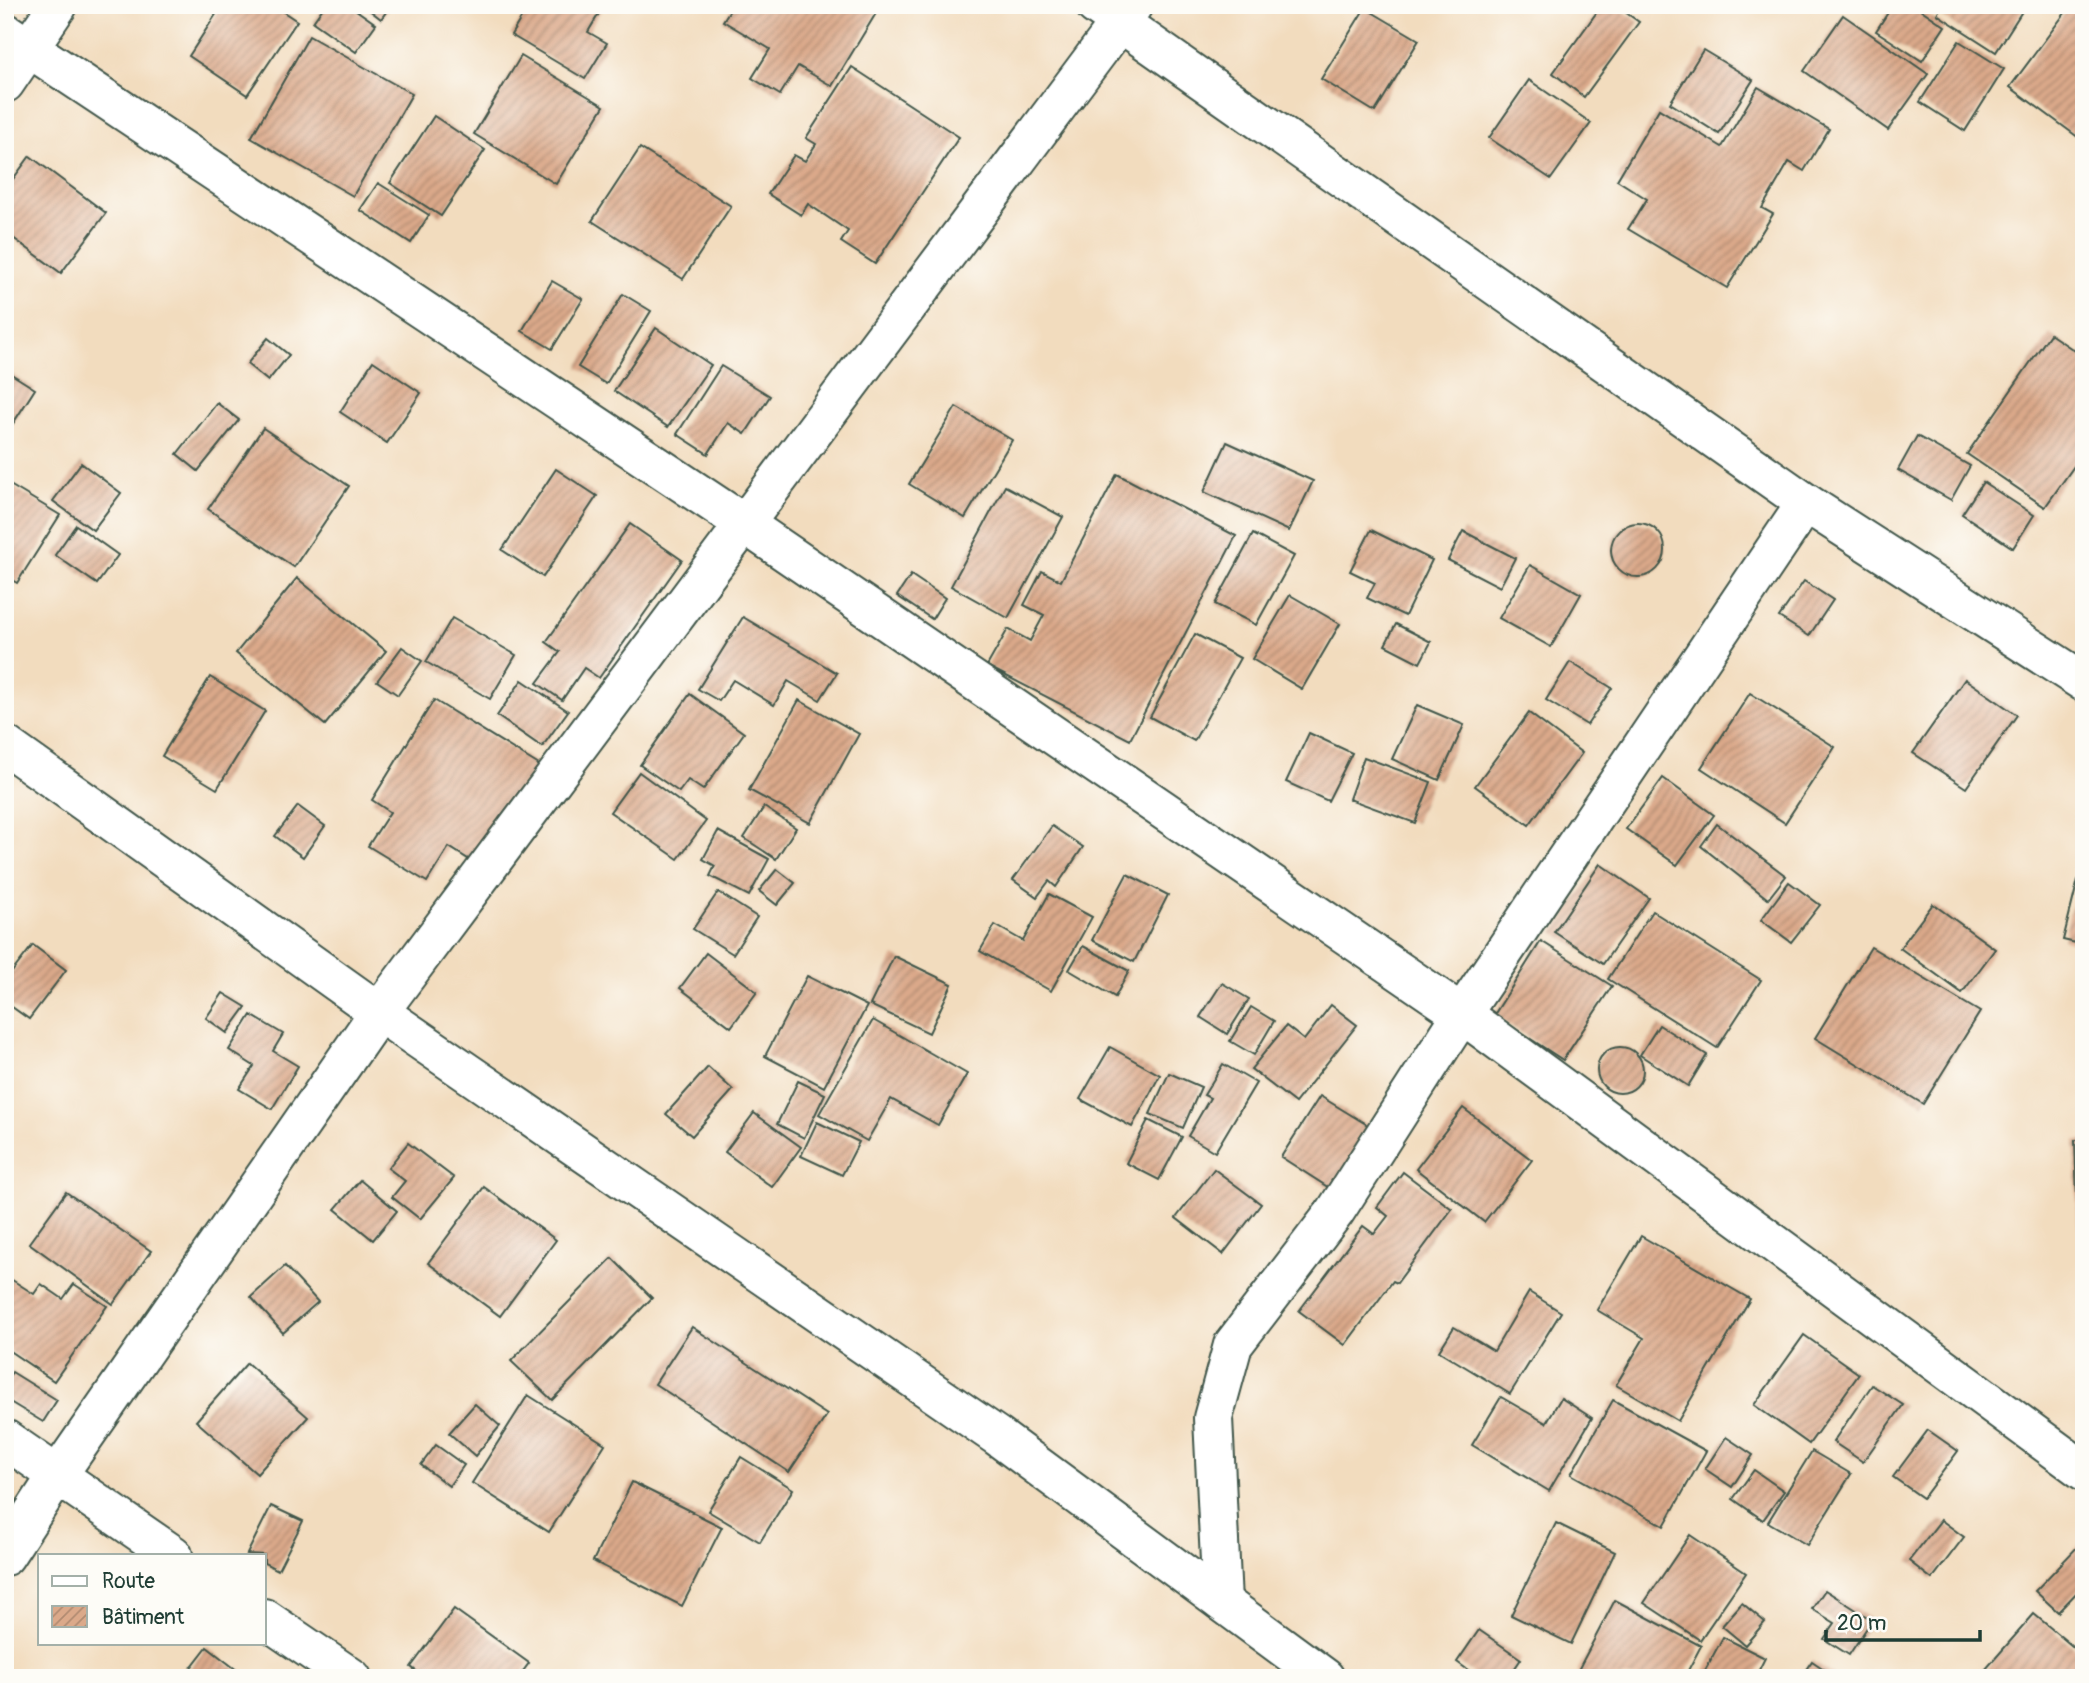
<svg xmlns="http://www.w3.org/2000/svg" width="2089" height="1683" font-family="Pangolin,sans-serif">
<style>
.building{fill:url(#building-hatch)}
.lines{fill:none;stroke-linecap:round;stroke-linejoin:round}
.minor-casing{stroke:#3f5549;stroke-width:42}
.minor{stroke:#fff;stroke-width:38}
</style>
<defs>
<pattern id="building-hatch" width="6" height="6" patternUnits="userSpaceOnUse" patternTransform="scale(1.75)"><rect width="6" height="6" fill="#dba98a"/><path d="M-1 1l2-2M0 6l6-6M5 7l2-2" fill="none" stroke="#b18b72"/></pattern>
</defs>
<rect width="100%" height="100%" fill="#fdfcf7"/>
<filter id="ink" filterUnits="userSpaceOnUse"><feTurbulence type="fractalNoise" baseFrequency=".0143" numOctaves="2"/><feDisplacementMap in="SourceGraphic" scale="14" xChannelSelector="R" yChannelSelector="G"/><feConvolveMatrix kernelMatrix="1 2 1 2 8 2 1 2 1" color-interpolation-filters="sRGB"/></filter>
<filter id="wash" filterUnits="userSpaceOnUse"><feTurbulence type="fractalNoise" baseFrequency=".00686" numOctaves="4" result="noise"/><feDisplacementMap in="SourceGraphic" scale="28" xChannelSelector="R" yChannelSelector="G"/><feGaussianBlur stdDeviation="1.57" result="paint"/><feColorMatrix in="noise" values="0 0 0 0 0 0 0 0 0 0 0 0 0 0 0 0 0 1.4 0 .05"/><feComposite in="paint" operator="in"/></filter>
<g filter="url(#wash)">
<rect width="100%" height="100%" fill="#f2dcbe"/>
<g id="blocks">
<g class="building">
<path d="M 222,5 L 273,5 L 297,21 L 247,95 L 189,56 Z"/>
<path d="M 325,5 L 349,5 L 376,24 L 356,52 L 313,22 Z"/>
<path d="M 363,5 L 391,5 L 381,19 Z"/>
<path d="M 529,5 L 604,5 L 588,32 L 607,43 L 585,79 L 511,35 Z"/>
<path d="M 733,5 L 881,5 L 832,86 L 798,66 L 780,95 L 752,78 L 770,49 L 723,21 Z"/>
<path d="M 1602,5 L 1615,5 L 1639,22 L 1584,97 L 1553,73 Z"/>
<path d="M 1893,5 L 1914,5 L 1945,26 L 1922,61 L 1876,31 Z"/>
<path d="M 1942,5 L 2026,5 L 1996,52 L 1937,14 Z"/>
<path d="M 2071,5 L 2084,13 L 2084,132 L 2079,138 L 2010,87 Z"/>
<path d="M 1365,8 L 1419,40 L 1375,112 L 1321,79 Z"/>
<path d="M 1843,15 L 1928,74 L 1888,130 L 1804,71 Z"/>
<path d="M 309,36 L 412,94 L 353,196 L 251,138 Z"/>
<path d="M 1959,41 L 2004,69 L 1965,131 L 1920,102 Z"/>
<path d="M 1703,50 L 1753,80 L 1719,134 L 1670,103 Z"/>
<path d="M 521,56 L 604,106 L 556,184 L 474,134 Z"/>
<path d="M 852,67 L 959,137 L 875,264 L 841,242 L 848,231 L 808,204 L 801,215 L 768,194 L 794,155 L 805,161 L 816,144 L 806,138 Z"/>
<path d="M 1529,80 L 1591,123 L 1551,179 L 1489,138 Z"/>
<path d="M 1758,87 L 1829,129 L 1804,171 L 1789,162 L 1762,208 L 1773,214 L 1727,288 L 1628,229 L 1647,199 L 1617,180 L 1659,109 L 1722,147 Z"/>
<path d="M 434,116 L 485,150 L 441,216 L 390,183 Z"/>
<path d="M 640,148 L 731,206 L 683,279 L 592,221 Z"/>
<path d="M 30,156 L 106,213 L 61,273 L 5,232 L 5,190 Z"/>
<path d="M 378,183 L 429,215 L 411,243 L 360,210 Z"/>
<path d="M 552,281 L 583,299 L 552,349 L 522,331 Z"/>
<path d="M 623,294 L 651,311 L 606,384 L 578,367 Z"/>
<path d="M 656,328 L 711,365 L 668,427 L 614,391 Z"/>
<path d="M 2050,334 L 2084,357 L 2084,452 L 2045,507 L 1967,454 Z"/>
<path d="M 268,338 L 289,355 L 268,381 L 247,364 Z"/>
<path d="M 373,361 L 421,393 L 387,443 L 340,412 Z"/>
<path d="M 721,366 L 770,396 L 745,434 L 728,423 L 708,454 L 677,434 Z"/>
<path d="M 5,370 L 35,389 L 5,436 Z"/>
<path d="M 217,403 L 239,420 L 198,471 L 177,454 Z"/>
<path d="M 956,407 L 1012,440 L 965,518 L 909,484 Z"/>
<path d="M 263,428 L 349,486 L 294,567 L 208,509 Z"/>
<path d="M 1917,436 L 1970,466 L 1951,500 L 1898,470 Z"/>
<path d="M 1227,442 L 1313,481 L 1289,531 L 1204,492 Z"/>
<path d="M 81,463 L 121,493 L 93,530 L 53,501 Z"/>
<path d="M 556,469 L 597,496 L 543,577 L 502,550 Z"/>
<path d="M 1117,474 L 1236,536 L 1130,740 L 987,666 L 1008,629 L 1030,641 L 1044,615 L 1024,605 L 1042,571 L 1061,581 Z"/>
<path d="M 5,482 L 60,515 L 17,583 L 5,576 Z"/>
<path d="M 1983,482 L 2034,515 L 2013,548 L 1962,514 Z"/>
<path d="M 1005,486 L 1063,517 L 1008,618 L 951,586 Z"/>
<circle cx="1638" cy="550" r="27"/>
<path d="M 630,524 L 682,560 L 599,678 L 584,668 L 562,700 L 537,683 L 560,652 L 546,642 Z"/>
<path d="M 76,525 L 118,555 L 97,584 L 55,555 Z"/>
<path d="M 1371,530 L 1432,560 L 1405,616 L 1367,598 L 1375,583 L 1350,571 Z"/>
<path d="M 1463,531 L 1515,558 L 1500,587 L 1448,560 Z"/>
<path d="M 1253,534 L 1294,556 L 1256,625 L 1215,604 Z"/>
<path d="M 1530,565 L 1581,594 L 1551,647 L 1499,618 Z"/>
<path d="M 911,575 L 945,598 L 932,619 L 897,596 Z"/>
<path d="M 297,578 L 386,651 L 325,725 L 236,653 Z"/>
<path d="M 1804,581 L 1833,600 L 1809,636 L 1779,617 Z"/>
<path d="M 1290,595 L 1340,624 L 1302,689 L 1252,659 Z"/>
<path d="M 743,617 L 837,673 L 820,700 L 788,681 L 774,705 L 733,680 L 719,701 L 698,689 Z"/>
<path d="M 452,618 L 516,655 L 490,699 L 426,662 Z"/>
<path d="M 1396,624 L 1431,642 L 1420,663 L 1385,645 Z"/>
<path d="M 1195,634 L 1240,658 L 1194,741 L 1150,717 Z"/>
<path d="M 402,647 L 422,661 L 398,695 L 377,681 Z"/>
<path d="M 1570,662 L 1612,688 L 1587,725 L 1546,700 Z"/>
<path d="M 210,677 L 265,711 L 217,789 L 162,756 Z"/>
<path d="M 1965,679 L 2017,715 L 1966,788 L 1913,753 Z"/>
<path d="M 522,680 L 568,711 L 542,747 L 497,716 Z"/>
<path d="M 1750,693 L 1835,747 L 1785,823 L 1701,768 Z"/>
<path d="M 690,694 L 744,733 L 703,790 L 688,780 L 679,792 L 640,765 Z"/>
<path d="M 434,700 L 539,765 L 476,864 L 449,847 L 427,882 L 368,846 L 390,812 L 372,800 Z"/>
<path d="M 799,700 L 859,734 L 810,823 L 749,790 Z"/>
<path d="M 1417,705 L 1464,725 L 1439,780 L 1392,759 Z"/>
<path d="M 1529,713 L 1582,753 L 1529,825 L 1475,786 Z"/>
<path d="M 1309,733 L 1352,753 L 1328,801 L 1286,782 Z"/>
<path d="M 1364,757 L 1431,782 L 1415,823 L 1349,799 Z"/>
<path d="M 639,772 L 706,821 L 678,859 L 610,812 Z"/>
<path d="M 1663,778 L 1714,815 L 1677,865 L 1626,829 Z"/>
<path d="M 298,806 L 325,826 L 303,857 L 275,836 Z"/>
<path d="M 764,807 L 796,828 L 776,859 L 744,838 Z"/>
<path d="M 1717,824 L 1786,876 L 1768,899 L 1701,846 Z"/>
<path d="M 1052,826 L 1083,847 L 1056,887 L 1049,881 L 1037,897 L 1013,880 Z"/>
<path d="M 718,831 L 769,859 L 749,896 L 710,876 L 715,866 L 703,859 Z"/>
<path d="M 1600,864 L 1649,898 L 1603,964 L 1554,932 Z"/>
<path d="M 777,869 L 795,883 L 777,905 L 759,891 Z"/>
<path d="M 1127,874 L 1168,895 L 1134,962 L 1092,940 Z"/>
<path d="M 2078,880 L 2084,881 L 2084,945 L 2063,940 Z"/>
<path d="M 1789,882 L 1820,905 L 1791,942 L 1761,920 Z"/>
<path d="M 718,892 L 757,917 L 733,954 L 693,929 Z"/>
<path d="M 1049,894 L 1092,917 L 1051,991 L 980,951 L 995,925 L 1023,941 Z"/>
<path d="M 1933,904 L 1995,949 L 1962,993 L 1900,948 Z"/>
<path d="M 1652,911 L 1761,980 L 1717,1048 L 1608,979 Z"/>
<path d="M 1541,941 L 1612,986 L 1563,1060 L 1494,1015 Z"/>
<path d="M 33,945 L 66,970 L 29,1019 L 5,1002 L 5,981 Z"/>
<path d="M 1083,946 L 1129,971 L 1115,997 L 1069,970 Z"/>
<path d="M 1871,947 L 1980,1012 L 1923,1104 L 1815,1038 Z"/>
<path d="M 706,953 L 757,992 L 731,1027 L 680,988 Z"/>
<path d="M 894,956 L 952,984 L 929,1033 L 870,1005 Z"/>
<path d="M 807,976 L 867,1006 L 824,1087 L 765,1056 Z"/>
<path d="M 1222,983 L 1249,999 L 1227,1034 L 1200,1017 Z"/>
<path d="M 223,993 L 246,1007 L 227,1033 L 206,1018 Z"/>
<path d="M 1331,1005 L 1357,1025 L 1295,1103 L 1251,1069 L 1286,1026 L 1304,1040 Z"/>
<path d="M 1251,1007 L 1274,1021 L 1254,1055 L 1230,1041 Z"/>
<path d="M 251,1015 L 283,1034 L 273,1051 L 298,1066 L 272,1109 L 239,1089 L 254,1066 L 229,1050 Z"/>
<path d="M 873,1020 L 967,1074 L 938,1125 L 891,1099 L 867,1141 L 819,1114 Z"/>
<path d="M 1659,1025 L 1707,1055 L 1688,1086 L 1640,1055 Z"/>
<path d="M 1110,1047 L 1160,1075 L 1132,1127 L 1080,1099 Z"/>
<circle cx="1620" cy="1070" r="23"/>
<path d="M 1223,1064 L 1256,1083 L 1215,1152 L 1188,1136 L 1210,1098 L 1204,1095 Z"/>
<path d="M 708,1067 L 733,1090 L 692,1136 L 666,1114 Z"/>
<path d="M 1169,1073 L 1201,1087 L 1183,1128 L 1150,1114 Z"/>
<path d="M 798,1081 L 825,1094 L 804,1138 L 777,1124 Z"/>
<path d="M 1320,1096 L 1374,1129 L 1334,1191 L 1281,1157 Z"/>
<path d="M 1463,1108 L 1532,1160 L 1484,1222 L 1416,1169 Z"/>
<path d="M 754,1113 L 801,1147 L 772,1187 L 725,1152 Z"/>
<path d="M 1148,1120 L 1182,1137 L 1159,1180 L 1126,1163 Z"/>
<path d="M 817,1122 L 859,1142 L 842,1175 L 801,1156 Z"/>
<path d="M 2075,1140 L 2084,1140 L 2084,1227 L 2078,1228 Z"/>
<path d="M 408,1143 L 454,1178 L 420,1219 L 392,1197 L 405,1181 L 388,1168 Z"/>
<path d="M 1214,1169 L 1261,1204 L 1223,1254 L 1176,1218 Z"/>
<path d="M 1403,1172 L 1452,1209 L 1397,1283 L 1393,1281 L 1345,1345 L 1299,1311 L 1363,1226 L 1374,1234 L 1388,1216 L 1377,1207 Z"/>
<path d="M 360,1180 L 397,1211 L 373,1240 L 335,1209 Z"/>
<path d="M 484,1187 L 556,1240 L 500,1316 L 428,1263 Z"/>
<path d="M 66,1192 L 151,1251 L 113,1304 L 29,1243 Z"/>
<path d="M 1641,1236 L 1750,1299 L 1678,1421 L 1616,1385 L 1644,1338 L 1597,1310 Z"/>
<path d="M 612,1258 L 652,1298 L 552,1400 L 511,1361 Z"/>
<path d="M 285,1266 L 318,1302 L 283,1333 L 251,1297 Z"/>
<path d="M 9,1278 L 34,1294 L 41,1284 L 63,1299 L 74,1284 L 107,1306 L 54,1381 L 5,1348 L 5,1284 Z"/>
<path d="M 1529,1292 L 1561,1312 L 1510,1394 L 1439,1351 L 1454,1327 L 1494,1351 Z"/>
<path d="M 692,1327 L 827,1415 L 789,1472 L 655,1384 Z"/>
<path d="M 1804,1335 L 1859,1374 L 1809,1444 L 1754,1405 Z"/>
<path d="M 247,1363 L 308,1417 L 257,1474 L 196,1421 Z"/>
<path d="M 12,1372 L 57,1400 L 43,1422 L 5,1399 L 5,1382 Z"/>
<path d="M 1872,1385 L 1903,1405 L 1863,1462 L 1833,1442 Z"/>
<path d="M 528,1395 L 605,1444 L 549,1532 L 472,1483 Z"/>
<path d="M 1501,1397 L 1546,1423 L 1561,1398 L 1592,1418 L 1549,1491 L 1472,1445 Z"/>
<path d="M 1613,1400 L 1706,1451 L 1664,1526 L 1571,1474 Z"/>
<path d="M 475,1404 L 500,1426 L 475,1456 L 449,1433 Z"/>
<path d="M 1928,1430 L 1958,1451 L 1923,1498 L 1893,1477 Z"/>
<path d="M 1726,1437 L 1753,1455 L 1732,1487 L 1705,1469 Z"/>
<path d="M 436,1445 L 464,1465 L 449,1486 L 421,1465 Z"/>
<path d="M 1812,1451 L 1851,1474 L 1807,1545 L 1768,1522 Z"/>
<path d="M 741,1457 L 793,1489 L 760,1542 L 708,1511 Z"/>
<path d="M 1754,1470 L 1784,1491 L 1763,1520 L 1733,1499 Z"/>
<path d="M 632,1482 L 722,1527 L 682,1606 L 593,1561 Z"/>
<path d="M 271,1506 L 303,1521 L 278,1570 L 264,1563 L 264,1555 L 247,1554 Z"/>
<path d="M 1941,1520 L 1964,1537 L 1932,1579 L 1909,1561 Z"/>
<path d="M 1556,1523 L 1615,1552 L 1571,1644 L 1511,1615 Z"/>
<path d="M 1690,1535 L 1746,1573 L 1700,1640 L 1644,1603 Z"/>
<path d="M 2082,1542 L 2084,1585 L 2058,1612 L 2035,1591 Z"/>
<path d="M 1825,1590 L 1872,1620 L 1849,1655 L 1824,1639 L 1835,1623 L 1812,1609 Z"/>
<path d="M 1615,1600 L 1701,1646 L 1684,1678 L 1588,1678 L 1577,1672 Z"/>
<path d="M 1742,1603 L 1765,1622 L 1745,1645 L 1722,1626 Z"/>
<path d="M 454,1609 L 529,1663 L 518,1678 L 425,1678 L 411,1667 Z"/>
<path d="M 2034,1614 L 2084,1656 L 2084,1678 L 1978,1678 Z"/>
<path d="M 1479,1630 L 1521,1659 L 1508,1678 L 1479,1678 L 1457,1662 Z"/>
<path d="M 1723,1637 L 1765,1658 L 1755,1678 L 1701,1678 Z"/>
<path d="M 207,1647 L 247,1678 L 183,1678 Z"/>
<path d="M 1812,1661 L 1837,1678 L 1800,1678 Z"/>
</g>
</g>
</g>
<g filter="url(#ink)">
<use href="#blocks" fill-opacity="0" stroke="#3f5549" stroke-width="2"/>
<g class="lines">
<defs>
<g id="minor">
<path d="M 1095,5 L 1806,503 L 2084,682"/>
<path d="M 5,32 L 743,523 L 1462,1014 L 2084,1471"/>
<path d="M 5,83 L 58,5"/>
<path d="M 5,745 L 379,1012 L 997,1436 L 1325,1678"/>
<path d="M 5,1439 L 173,1555"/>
<path d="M 5,1556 L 57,1476 L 379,1012 L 1133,5"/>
<path d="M 1222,1602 L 1213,1418 L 1233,1345 L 1335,1212 L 1462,1014 L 1806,503"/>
<path d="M 264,1618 L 352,1678"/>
</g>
</defs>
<use href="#minor" class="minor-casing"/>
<use href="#minor" class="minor"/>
</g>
</g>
<rect width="2089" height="1683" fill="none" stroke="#fdfcf7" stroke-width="28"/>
<rect x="38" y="1554" width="228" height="91" fill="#fdfcf7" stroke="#a4b0a9" stroke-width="2"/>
<rect x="52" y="1576" width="35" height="10" fill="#ffffff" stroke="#a4b0a9" stroke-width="2"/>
<text x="102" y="1588" font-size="21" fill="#1f3d34">Route</text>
<rect x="52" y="1606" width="35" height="21" fill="url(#building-hatch)" stroke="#a4b0a9" stroke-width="2"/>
<text x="102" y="1624" font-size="21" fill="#1f3d34">Bâtiment</text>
<path d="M1826 1630v10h154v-10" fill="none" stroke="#1f3d34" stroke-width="3.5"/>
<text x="1837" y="1630" font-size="21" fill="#1f3d34" stroke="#fdfcf7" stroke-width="5" paint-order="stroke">20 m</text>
</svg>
